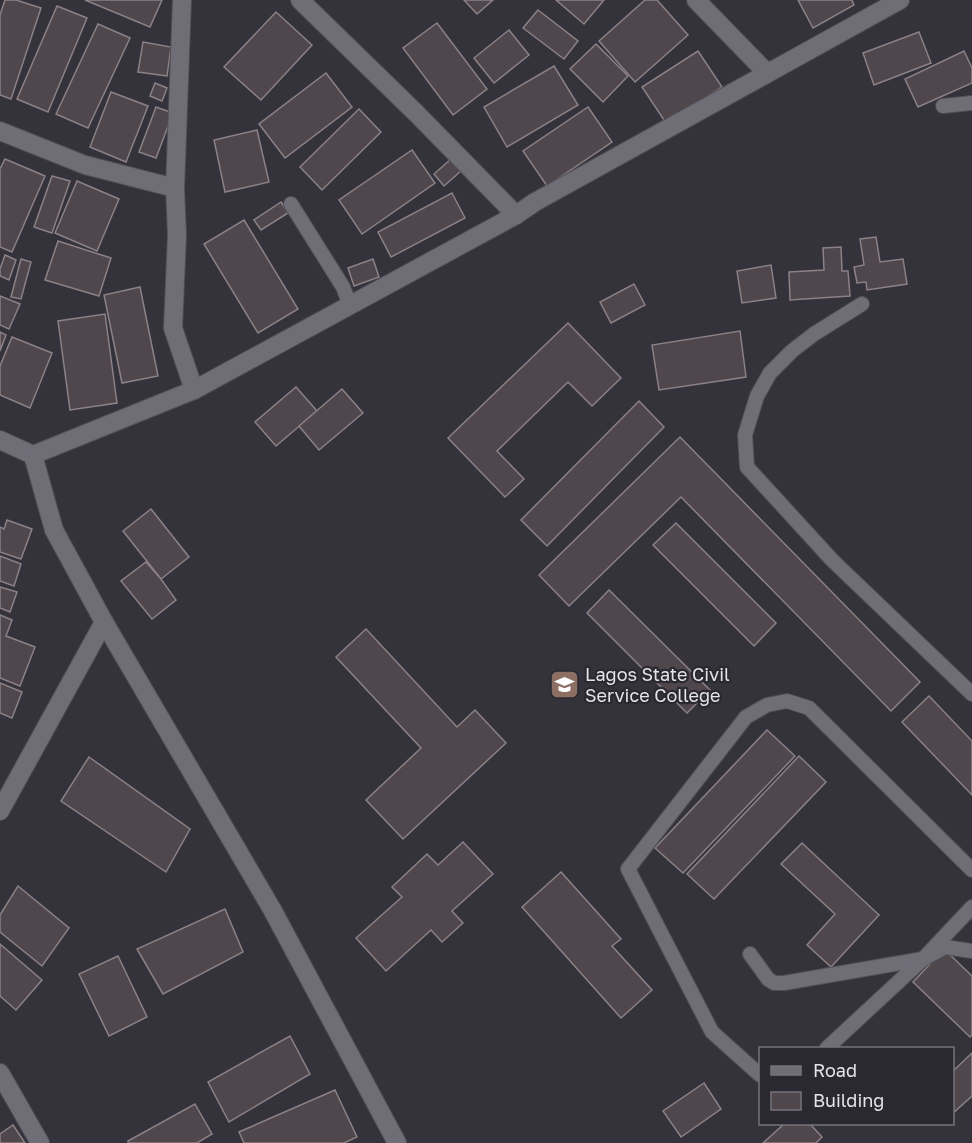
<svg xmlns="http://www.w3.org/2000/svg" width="972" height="1143" font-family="'Golos Text',sans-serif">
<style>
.building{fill:#4f474c;stroke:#8b8187;stroke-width:1.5}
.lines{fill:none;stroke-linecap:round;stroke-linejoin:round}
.lane-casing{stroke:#504f56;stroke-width:16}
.street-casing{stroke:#504f56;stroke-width:20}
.lane{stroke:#6f6e77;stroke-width:14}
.street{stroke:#6f6e77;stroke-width:18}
.labels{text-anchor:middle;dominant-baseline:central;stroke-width:4.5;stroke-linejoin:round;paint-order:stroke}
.poi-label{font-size:18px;fill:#e5e4e9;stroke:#2a2931;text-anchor:start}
</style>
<rect width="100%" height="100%" fill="#34333b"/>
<g class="building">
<path d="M 5,0 L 16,0 L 41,8 L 11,99 L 0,95 L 0,15 Z"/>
<path d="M 85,0 L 162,0 L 150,27 Z"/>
<path d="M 464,0 L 493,0 L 477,14 Z"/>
<path d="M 556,0 L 604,0 L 584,24 Z"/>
<path d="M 645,0 L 657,0 L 688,35 L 635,82 L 599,41 Z"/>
<path d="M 798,0 L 852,0 L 854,5 L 813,28 Z"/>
<path d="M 57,6 L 87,18 L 48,112 L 17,99 Z"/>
<path d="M 538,10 L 578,41 L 564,59 L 523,28 Z"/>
<path d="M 276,12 L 312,45 L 261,100 L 224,67 Z"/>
<path d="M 437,23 L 487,89 L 453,115 L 403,48 Z"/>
<path d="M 98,24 L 130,38 L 88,128 L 56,114 Z"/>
<path d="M 509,30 L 529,55 L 494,83 L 474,58 Z"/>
<path d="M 919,32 L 931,63 L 874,85 L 863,53 Z"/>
<path d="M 143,42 L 171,47 L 167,76 L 138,72 Z"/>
<path d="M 596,44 L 628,76 L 603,102 L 570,69 Z"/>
<path d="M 698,51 L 722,87 L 666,123 L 642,87 Z"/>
<path d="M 964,51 L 972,68 L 972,83 L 918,107 L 905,79 Z"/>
<path d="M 554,66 L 578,105 L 507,147 L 484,107 Z"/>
<path d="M 326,73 L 352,107 L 285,158 L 259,124 Z"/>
<path d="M 155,83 L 167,88 L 162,101 L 150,96 Z"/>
<path d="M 111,92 L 148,106 L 126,162 L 90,147 Z"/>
<path d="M 156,107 L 173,113 L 156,158 L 139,152 Z"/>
<path d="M 588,107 L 612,142 L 547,186 L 523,151 Z"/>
<path d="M 359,109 L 381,132 L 322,190 L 300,167 Z"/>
<path d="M 257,130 L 269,182 L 225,192 L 214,140 Z"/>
<path d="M 412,150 L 435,183 L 362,234 L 339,200 Z"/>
<path d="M 5,159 L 45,176 L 12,252 L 0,247 L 0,169 Z"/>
<path d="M 451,159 L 461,171 L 444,186 L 434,174 Z"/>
<path d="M 52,176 L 70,181 L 52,233 L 34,227 Z"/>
<path d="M 77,181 L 119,199 L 97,251 L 55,233 Z"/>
<path d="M 452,193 L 465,218 L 391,257 L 378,232 Z"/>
<path d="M 281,202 L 288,213 L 261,230 L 254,220 Z"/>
<path d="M 244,220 L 298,309 L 258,333 L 204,244 Z"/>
<path d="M 876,237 L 880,262 L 903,259 L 907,284 L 867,290 L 866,282 L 857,283 L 854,267 L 864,265 L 860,239 Z"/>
<path d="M 58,241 L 111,258 L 99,296 L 45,280 Z"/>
<path d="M 841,247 L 842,271 L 848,271 L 850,296 L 790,300 L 789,272 L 824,270 L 823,248 Z"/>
<path d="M 5,255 L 16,260 L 9,280 L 0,276 L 0,269 Z"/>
<path d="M 21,259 L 31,262 L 21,299 L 11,297 Z"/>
<path d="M 373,259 L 379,277 L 354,286 L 348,268 Z"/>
<path d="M 771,265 L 776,298 L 742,303 L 737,271 Z"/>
<path d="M 634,284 L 645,305 L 611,323 L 600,302 Z"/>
<path d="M 140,287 L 158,376 L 122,383 L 104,295 Z"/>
<path d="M 0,296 L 20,304 L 9,329 L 0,325 Z"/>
<path d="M 105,314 L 117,403 L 70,410 L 58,321 Z"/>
<path d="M 568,323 L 621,378 L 592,406 L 568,382 L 497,451 L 524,479 L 505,497 L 448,438 Z"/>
<path d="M 740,331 L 746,377 L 659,390 L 652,345 Z"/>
<path d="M 0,332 L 6,335 L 0,351 Z"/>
<path d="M 12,337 L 52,353 L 30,408 L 0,395 L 0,366 Z"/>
<path d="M 296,387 L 317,411 L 276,446 L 255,422 Z"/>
<path d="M 342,389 L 363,413 L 319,450 L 299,426 Z"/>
<path d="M 639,401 L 664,427 L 547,546 L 521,520 Z"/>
<path d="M 680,437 L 920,682 L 891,711 L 681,497 L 569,606 L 539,575 Z"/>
<path d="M 151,509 L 189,557 L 161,579 L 123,531 Z"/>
<path d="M 7,520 L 32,529 L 21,559 L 0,552 L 0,527 L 4,529 Z"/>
<path d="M 676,523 L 776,623 L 754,646 L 653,545 Z"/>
<path d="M 0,556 L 21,564 L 14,586 L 0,581 Z"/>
<path d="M 146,562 L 161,579 L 176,600 L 152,619 L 121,581 Z"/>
<path d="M 0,587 L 17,592 L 10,612 L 0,608 Z"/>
<path d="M 609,590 L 710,690 L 687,713 L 587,613 Z"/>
<path d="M 0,615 L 12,620 L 6,636 L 35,647 L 20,686 L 0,678 Z"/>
<path d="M 366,629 L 457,727 L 475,710 L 506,743 L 403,839 L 366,800 L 421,748 L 336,657 Z"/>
<path d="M 0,683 L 22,692 L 12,718 L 0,713 Z"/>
<path d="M 929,696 L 972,741 L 972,795 L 902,722 Z"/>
<path d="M 767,730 L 795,756 L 683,873 L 655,848 Z"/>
<path d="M 799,756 L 826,782 L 714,899 L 687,874 Z"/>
<path d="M 89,757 L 190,829 L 166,872 L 61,801 Z"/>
<path d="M 463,842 L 493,874 L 452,911 L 463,923 L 442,942 L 431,930 L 386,971 L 356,938 L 402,897 L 392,887 L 427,854 L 438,865 Z"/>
<path d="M 802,843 L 879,915 L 831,967 L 807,945 L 835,914 L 781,864 Z"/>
<path d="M 561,872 L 621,939 L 612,946 L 652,990 L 621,1018 L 522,907 Z"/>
<path d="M 18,886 L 69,928 L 42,966 L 0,932 L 0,915 Z"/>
<path d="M 225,909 L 243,952 L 163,994 L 137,949 Z"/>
<path d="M 0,944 L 42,980 L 16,1010 L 0,996 Z"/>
<path d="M 944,949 L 972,976 L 972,1035 L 970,1037 L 913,982 Z"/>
<path d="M 118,956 L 147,1017 L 109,1036 L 79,974 Z"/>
<path d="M 290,1036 L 310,1074 L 229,1122 L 208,1082 Z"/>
<path d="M 972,1053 L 972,1096 L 952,1114 L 952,1072 Z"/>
<path d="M 704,1083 L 721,1109 L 681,1137 L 663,1111 Z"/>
<path d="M 335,1090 L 357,1137 L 344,1143 L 244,1143 L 239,1132 Z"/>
<path d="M 195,1104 L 212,1134 L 197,1143 L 128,1143 L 128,1141 Z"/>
<path d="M 784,1124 L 810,1124 L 822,1137 L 816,1143 L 763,1143 Z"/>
<path d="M 13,1125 L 25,1143 L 0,1143 L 0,1134 Z"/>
</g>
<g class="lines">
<defs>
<g id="lane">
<path d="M 943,106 L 972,103"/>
<path d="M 291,204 L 343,287 L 350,305"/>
<path d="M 862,304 L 814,334 L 792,351 L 770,373 L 757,396 L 745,435 L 747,467 L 832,560 L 972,694"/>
<path d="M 750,954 L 768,979 L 774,983 L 784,983 L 923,959 L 945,947 L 972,951"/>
<path d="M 827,1048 L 923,959 L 972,907"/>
<path d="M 760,1075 L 712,1032 L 628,869 L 746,717 L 767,705 L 787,701 L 809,708 L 972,870"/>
</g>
<g id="street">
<path d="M 182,0 L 175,188 L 177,235 L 173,328 L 194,390"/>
<path d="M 300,0 L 416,113 L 516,215"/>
<path d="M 696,0 L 767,73"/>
<path d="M 0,131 L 85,165 L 175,188"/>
<path d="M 0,440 L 33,455 L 194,390 L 516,215 L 535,202 L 900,0"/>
<path d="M 33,455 L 54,530 L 104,622 L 273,911 L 397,1143"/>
<path d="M 0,811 L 104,622"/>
<path d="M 0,1073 L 40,1143"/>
</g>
</defs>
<use href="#lane" class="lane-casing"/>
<use href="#street" class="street-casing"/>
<use href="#lane" class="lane"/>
<use href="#street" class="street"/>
</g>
<defs>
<symbol id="school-square" viewBox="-11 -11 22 22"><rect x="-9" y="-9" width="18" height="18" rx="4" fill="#8d6e63" stroke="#2a2931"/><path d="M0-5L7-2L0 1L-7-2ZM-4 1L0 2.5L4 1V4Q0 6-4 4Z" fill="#fff"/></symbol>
</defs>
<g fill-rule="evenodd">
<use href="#school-square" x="548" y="668" width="33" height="33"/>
</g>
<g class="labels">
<g class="poi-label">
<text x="585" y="674">Lagos State Civil<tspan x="585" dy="21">Service College</tspan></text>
</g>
</g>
<rect x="759" y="1047" width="195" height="78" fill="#2a2931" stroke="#75747b" stroke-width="1.5"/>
<rect x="771" y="1066" width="30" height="9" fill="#6f6e77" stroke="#75747b" stroke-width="1.5"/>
<text x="813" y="1077" font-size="18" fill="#e5e4e9">Road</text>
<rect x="771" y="1092" width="30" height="18" fill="#4f474c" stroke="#75747b" stroke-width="1.5"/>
<text x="813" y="1107" font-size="18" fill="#e5e4e9">Building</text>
</svg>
